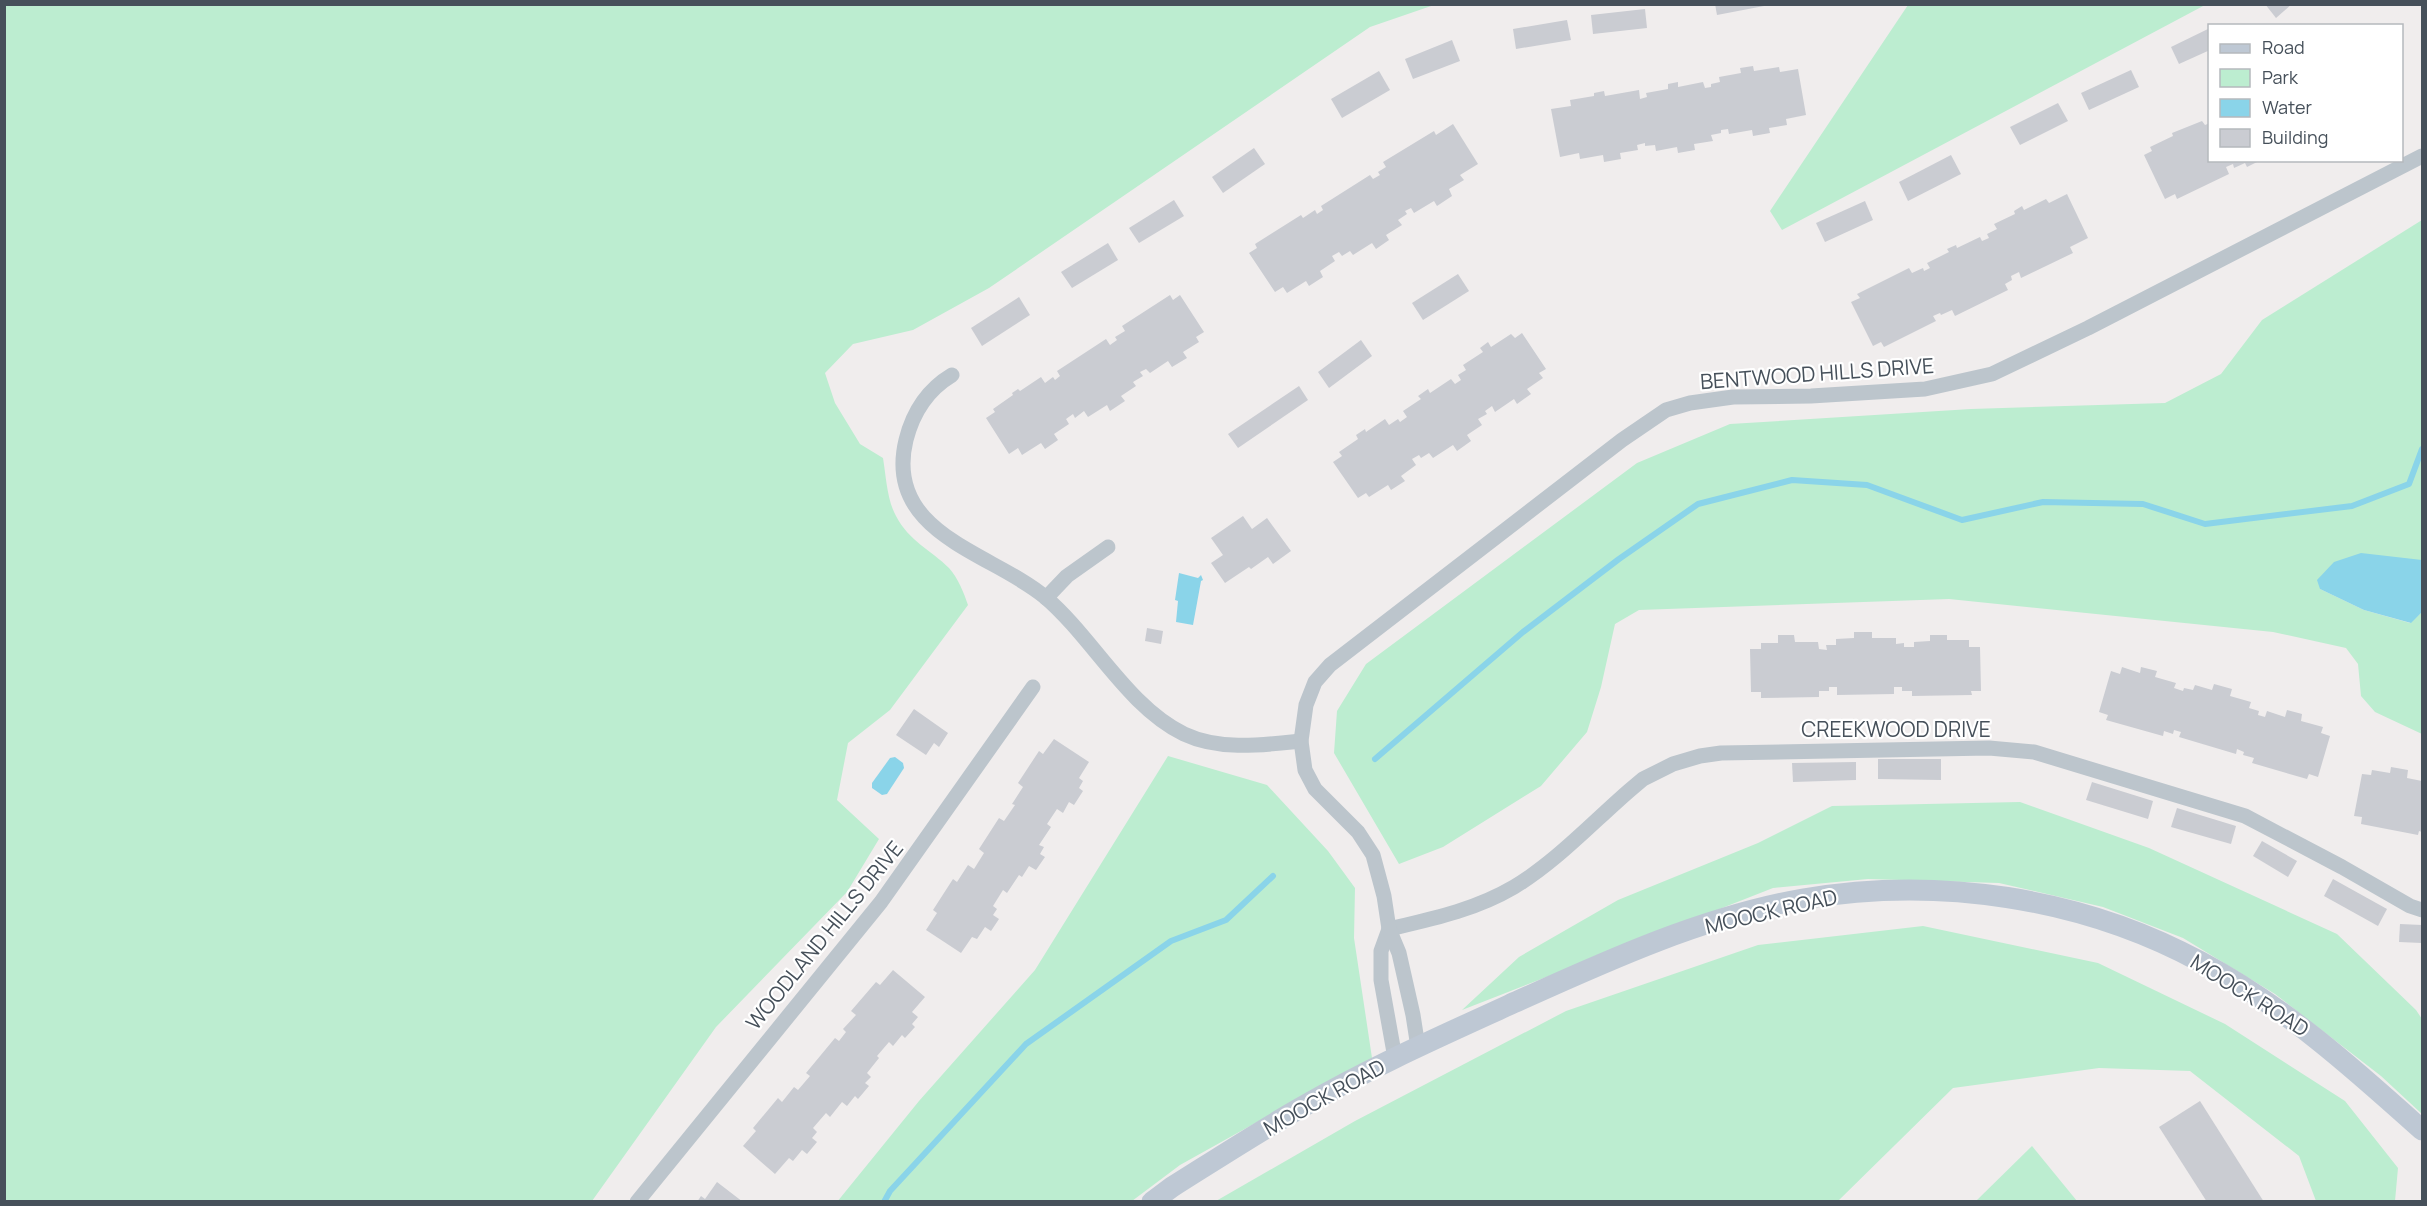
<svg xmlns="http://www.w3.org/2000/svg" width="2427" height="1206" font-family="Manrope,sans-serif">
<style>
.green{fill:#bcedd0}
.water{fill:#8ad4e9}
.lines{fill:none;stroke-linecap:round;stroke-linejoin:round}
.stream{stroke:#8ad4e9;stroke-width:6}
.building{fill:#caccd2}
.street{stroke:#bcc5cc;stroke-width:15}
.secondary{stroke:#bec8d4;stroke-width:21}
.labels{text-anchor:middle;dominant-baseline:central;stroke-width:4.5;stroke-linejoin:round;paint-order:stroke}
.street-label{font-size:21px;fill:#46505a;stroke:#fff}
</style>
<rect width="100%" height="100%" fill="#f0eded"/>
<g class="green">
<path d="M 5,4 L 1434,4 L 1434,5 L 1370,27 L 989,288 L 913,330 L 853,344 L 825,373 L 835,403 L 860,444 L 883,458 C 886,476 887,500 896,516 C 909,541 931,550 949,568 C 958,578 964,593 968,605 L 890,710 L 848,743 L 837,800 L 879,839 L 847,892 L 716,1027 L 592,1201 L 5,1202 Z"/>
<path d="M 1908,5 L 1908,4 L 2205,5 L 1782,230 L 1770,211 Z"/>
<path d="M 2422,220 L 2422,560 L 2413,560 L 2320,589 L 2364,610 L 2410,623 L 2422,612 L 2422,734 L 2375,712 L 2361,696 L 2358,664 L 2346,648 L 2273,632 L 1949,599 L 1639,610 L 1615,624 L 1601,687 L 1587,732 L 1541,786 L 1443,847 L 1399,864 L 1334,753 L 1337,711 L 1366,664 L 1637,463 L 1730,424 L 1971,409 L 2165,403 L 2221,374 L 2262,320 Z"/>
<path d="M 1168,756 L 1267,785 L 1328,851 L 1355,888 L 1354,938 L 1372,1058 L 1180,1165 L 1132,1201 L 837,1202 L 919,1101 L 1035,970 Z"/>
<path d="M 2020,802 L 2149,848 L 2337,934 L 2416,1010 L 2422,1019 L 2422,1114 L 2381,1076 L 2275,994 L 2183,938 L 2103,907 L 1999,883 L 1868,879 L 1773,888 L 1462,1010 L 1519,957 L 1618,900 L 1758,843 L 1832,806 Z"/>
<path d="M 1923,926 L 2098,963 L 2225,1024 L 2345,1101 L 2398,1168 L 2395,1201 L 2316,1201 L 2299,1156 L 2190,1071 L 2099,1068 L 1953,1088 L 1838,1201 L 1216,1201 L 1355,1121 L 1566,1011 L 1758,945 Z"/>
<path d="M 2032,1146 L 2077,1201 L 1976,1201 Z"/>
</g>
<g class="water">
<path d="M 2361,553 L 2422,560 L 2422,612 L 2411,623 L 2364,610 L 2320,589 L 2317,580 L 2334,562 Z"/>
<path d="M 1179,573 L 1198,578 L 1201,575 L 1203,580 L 1201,581 L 1193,625 L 1176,622 L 1178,601 L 1175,600 Z"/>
<path d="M 895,757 L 903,763 L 904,768 L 887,794 L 882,795 L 872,788 L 872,783 L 890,758 Z"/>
</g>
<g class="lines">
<g class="stream">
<path d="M 1375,759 L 1523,632 L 1619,559 L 1698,504 L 1792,480 L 1867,485 L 1962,520 L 2043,502 L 2143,504 L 2205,524 L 2352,506 L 2409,484 L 2422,449"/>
<path d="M 884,1202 L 890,1191 L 1026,1044 L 1171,941 L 1226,920 L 1273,876"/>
</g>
</g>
<g class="building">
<path d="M 1715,4 L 1764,4 L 1764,6 L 1717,15 Z"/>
<path d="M 2265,4 L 2292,4 L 2276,18 Z"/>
<path d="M 1645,9 L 1647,28 L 1593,34 L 1591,15 Z"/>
<path d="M 1567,20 L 1571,40 L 1516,49 L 1513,29 Z"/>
<path d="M 2210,28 L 2210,50 L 2179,64 L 2171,47 Z"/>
<path d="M 1452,40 L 1460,61 L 1413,79 L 1405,59 Z"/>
<path d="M 1753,66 L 1754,71 L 1779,67 L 1780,72 L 1798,69 L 1806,115 L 1786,119 L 1787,125 L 1769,128 L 1770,133 L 1753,136 L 1752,130 L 1729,134 L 1728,129 L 1721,130 L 1721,133 L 1711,135 L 1713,141 L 1694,144 L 1695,150 L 1678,153 L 1677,147 L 1656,151 L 1655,145 L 1645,146 L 1645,143 L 1637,145 L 1638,150 L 1620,153 L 1621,159 L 1604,162 L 1603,155 L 1580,159 L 1579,153 L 1560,157 L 1551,109 L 1571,106 L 1570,100 L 1594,96 L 1594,93 L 1604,91 L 1605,96 L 1639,90 L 1640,99 L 1647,97 L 1646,93 L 1668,89 L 1668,84 L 1678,82 L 1678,87 L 1703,82 L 1705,88 L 1711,87 L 1711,84 L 1720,82 L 1719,77 L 1741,73 L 1740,68 Z"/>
<path d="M 2131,70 L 2139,87 L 2089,110 L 2081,93 Z"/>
<path d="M 1379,71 L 1390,90 L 1342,118 L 1331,99 Z"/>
<path d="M 2058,103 L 2068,121 L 2020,145 L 2010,127 Z"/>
<path d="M 2202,121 L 2205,125 L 2210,123 L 2210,160 L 2261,160 L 2247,167 L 2245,163 L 2234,168 L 2233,164 L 2226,167 L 2229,174 L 2177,199 L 2175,194 L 2165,199 L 2144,155 L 2152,151 L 2150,147 L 2173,136 L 2172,133 Z"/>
<path d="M 1453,124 L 1478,164 L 1460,175 L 1464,180 L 1449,189 L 1452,196 L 1437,206 L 1434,201 L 1414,213 L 1411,208 L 1405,211 L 1407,214 L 1398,220 L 1402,225 L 1386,235 L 1389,240 L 1376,249 L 1372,243 L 1353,255 L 1350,251 L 1342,256 L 1339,252 L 1332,256 L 1335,261 L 1320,271 L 1323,277 L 1309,286 L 1306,281 L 1287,293 L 1283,287 L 1275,292 L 1249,253 L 1257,248 L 1255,244 L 1301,215 L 1303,218 L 1315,210 L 1317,214 L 1323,210 L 1321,206 L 1370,175 L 1373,179 L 1380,175 L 1378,172 L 1386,167 L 1383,162 L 1434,131 L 1436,135 Z"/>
<path d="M 1254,148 L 1265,164 L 1223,193 L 1212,177 Z"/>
<path d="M 1951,155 L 1961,174 L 1908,201 L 1899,182 Z"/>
<path d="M 2067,194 L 2088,238 L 2070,247 L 2073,253 L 2021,278 L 2019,272 L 2011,276 L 2012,280 L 2005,284 L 2008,290 L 1955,316 L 1952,310 L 1941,315 L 1940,313 L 1933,316 L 1936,321 L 1884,347 L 1881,342 L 1873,346 L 1851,302 L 1860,298 L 1857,294 L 1909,268 L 1912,273 L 1923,268 L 1924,271 L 1930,268 L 1927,263 L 1949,252 L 1947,249 L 1956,245 L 1957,248 L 1980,237 L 1982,241 L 1989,238 L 1987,234 L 1997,229 L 1994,224 L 2015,214 L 2014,211 L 2022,206 L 2024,210 L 2046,199 L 2049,203 Z"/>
<path d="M 1174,200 L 1184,216 L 1139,243 L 1129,228 Z"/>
<path d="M 1865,201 L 1873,220 L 1825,242 L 1816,223 Z"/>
<path d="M 1108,243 L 1118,260 L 1072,288 L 1061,272 Z"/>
<path d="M 1458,274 L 1469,291 L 1423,320 L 1412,303 Z"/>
<path d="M 1170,295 L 1173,300 L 1180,295 L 1204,332 L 1196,337 L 1199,342 L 1183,352 L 1187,358 L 1172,367 L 1168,361 L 1150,373 L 1146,369 L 1140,372 L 1143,376 L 1133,382 L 1136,386 L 1121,396 L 1125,401 L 1110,411 L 1107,405 L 1088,417 L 1084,411 L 1075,418 L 1073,414 L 1066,419 L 1069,424 L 1054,434 L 1058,440 L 1045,449 L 1041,443 L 1022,455 L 1018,448 L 1009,454 L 986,418 L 995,412 L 993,409 L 1013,395 L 1012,393 L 1018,389 L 1020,391 L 1041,377 L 1045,383 L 1053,377 L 1055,380 L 1060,376 L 1057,371 L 1106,339 L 1110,345 L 1117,340 L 1115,337 L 1125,331 L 1122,326 Z"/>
<path d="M 1019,297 L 1030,315 L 982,346 L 971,328 Z"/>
<path d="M 1522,333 L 1546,369 L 1539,373 L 1543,378 L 1527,389 L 1531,394 L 1517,404 L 1514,399 L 1495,412 L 1492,406 L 1485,411 L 1487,414 L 1478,419 L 1482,425 L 1467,435 L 1471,441 L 1457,451 L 1453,445 L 1433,458 L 1429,453 L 1421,458 L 1419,455 L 1412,459 L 1416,465 L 1401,476 L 1405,481 L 1391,490 L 1388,485 L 1369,497 L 1366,493 L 1358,498 L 1333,462 L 1342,456 L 1339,452 L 1358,439 L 1356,435 L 1365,429 L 1366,432 L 1385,419 L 1389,425 L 1398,419 L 1400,422 L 1407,417 L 1403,411 L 1421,399 L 1418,396 L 1428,389 L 1430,393 L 1451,379 L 1455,384 L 1461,380 L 1458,375 L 1466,370 L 1463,365 L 1483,352 L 1480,348 L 1488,342 L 1491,347 L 1511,334 L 1515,338 Z"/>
<path d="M 1361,340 L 1372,356 L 1329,388 L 1318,372 Z"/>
<path d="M 1299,386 L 1308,400 L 1238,448 L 1228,434 Z"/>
<path d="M 1243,516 L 1252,529 L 1267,518 L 1291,551 L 1273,564 L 1268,557 L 1251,569 L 1249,567 L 1225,583 L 1211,563 L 1223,555 L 1211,538 Z"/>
<path d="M 1147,628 L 1163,631 L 1161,644 L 1145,641 Z"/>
<path d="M 1854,632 L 1872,632 L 1872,638 L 1896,638 L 1896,644 L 1904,643 L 1904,647 L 1914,647 L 1914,642 L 1930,641 L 1930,635 L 1947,635 L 1947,640 L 1969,640 L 1969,647 L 1980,647 L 1981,691 L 1971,691 L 1972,695 L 1912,696 L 1912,691 L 1902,691 L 1902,687 L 1894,687 L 1894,694 L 1837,695 L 1837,687 L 1829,687 L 1829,691 L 1819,691 L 1819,697 L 1761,698 L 1761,692 L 1751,692 L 1750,649 L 1761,649 L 1761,643 L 1778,643 L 1778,635 L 1794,635 L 1795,642 L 1818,642 L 1819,649 L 1827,650 L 1826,645 L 1836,645 L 1836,639 L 1854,638 Z"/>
<path d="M 2122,667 L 2140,673 L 2141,667 L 2157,671 L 2155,677 L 2176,683 L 2174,688 L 2183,691 L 2184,688 L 2193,690 L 2195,685 L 2212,690 L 2214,684 L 2232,689 L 2230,696 L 2251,702 L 2249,708 L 2259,711 L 2258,715 L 2265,717 L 2267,711 L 2285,717 L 2287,710 L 2302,714 L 2301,721 L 2323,727 L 2321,733 L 2330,736 L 2318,777 L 2309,774 L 2307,779 L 2252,763 L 2254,758 L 2243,755 L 2244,752 L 2237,749 L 2236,754 L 2179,737 L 2181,732 L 2174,730 L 2173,734 L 2164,731 L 2163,736 L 2106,720 L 2108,715 L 2099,712 L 2111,671 L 2120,674 Z"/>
<path d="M 914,709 L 948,733 L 939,747 L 934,743 L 926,755 L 896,735 Z"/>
<path d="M 1054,739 L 1089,762 L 1079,778 L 1083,781 L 1079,788 L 1083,791 L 1074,805 L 1069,802 L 1063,813 L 1057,809 L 1047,824 L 1051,827 L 1039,845 L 1044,847 L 1040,854 L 1045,857 L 1036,870 L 1029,866 L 1022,877 L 1019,875 L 1007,893 L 1003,890 L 993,906 L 997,909 L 993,915 L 999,919 L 991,931 L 985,927 L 977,939 L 972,937 L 961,953 L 926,930 L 937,913 L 933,910 L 953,879 L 957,882 L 968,865 L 974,869 L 984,853 L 979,849 L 999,818 L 1004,821 L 1015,805 L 1012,804 L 1023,787 L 1018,783 L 1039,751 L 1043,754 Z"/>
<path d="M 1878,759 L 1941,759 L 1941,780 L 1878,779 Z"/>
<path d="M 1856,762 L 1856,780 L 1793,782 L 1792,763 Z"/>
<path d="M 2391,767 L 2408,770 L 2407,778 L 2422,781 L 2422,832 L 2419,831 L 2418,835 L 2361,824 L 2362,817 L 2354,816 L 2362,774 L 2371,775 L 2372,770 L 2390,773 Z"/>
<path d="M 2092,782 L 2153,801 L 2148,819 L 2086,800 Z"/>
<path d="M 2177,808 L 2236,826 L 2231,844 L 2171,827 Z"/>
<path d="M 2262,841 L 2297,861 L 2288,877 L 2253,856 Z"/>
<path d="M 2333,879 L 2387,909 L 2378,926 L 2324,896 Z"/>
<path d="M 2400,924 L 2422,925 L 2422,943 L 2399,942 Z"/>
<path d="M 893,970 L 925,997 L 912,1012 L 918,1017 L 912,1024 L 915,1027 L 905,1038 L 902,1035 L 893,1046 L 889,1042 L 877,1056 L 879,1058 L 867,1073 L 871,1077 L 865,1083 L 869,1086 L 858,1099 L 855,1096 L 847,1106 L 842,1102 L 830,1117 L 826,1113 L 813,1128 L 817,1132 L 812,1138 L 817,1142 L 807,1154 L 802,1150 L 793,1161 L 789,1158 L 775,1174 L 743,1146 L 756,1131 L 753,1128 L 778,1098 L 782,1102 L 794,1087 L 798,1090 L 810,1076 L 806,1073 L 835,1038 L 839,1041 L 846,1032 L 843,1029 L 856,1015 L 851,1011 L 876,982 L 880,985 Z"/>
<path d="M 2200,1101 L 2264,1202 L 2207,1202 L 2159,1127 Z"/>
<path d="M 717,1182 L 743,1202 L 697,1202 L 701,1196 L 705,1199 Z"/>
</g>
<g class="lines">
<g class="street">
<path d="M 952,375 C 927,390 913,412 906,440 C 883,534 993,553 1045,597 C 1093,638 1127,706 1184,734 C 1220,751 1263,745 1301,741"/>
<path d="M 1046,598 L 1067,576 L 1108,547"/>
<path d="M 1389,929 C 1432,919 1475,910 1514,887 C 1556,862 1594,821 1630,790 L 1643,779 L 1673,764 L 1700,756 L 1721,753 L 1989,748 L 2034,752 L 2245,816 L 2342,867 L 2410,906 L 2422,910"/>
<path d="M 1389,929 L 1381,951 L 1381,980 L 1395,1058"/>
<path d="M 1418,1047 L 1413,1015 L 1399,953 L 1389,929 L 1384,896 L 1373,855 L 1358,832 L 1315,789 L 1305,770 L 1301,741 L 1306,705 L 1315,682 L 1330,665 L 1622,440 L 1666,410 L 1690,403 L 1733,397 L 1811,396 L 1925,389 L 1992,374 L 2088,328 L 2422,156"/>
<path d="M 637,1202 L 881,902 L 1033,687"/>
</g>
<path class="secondary" d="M 1152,1202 L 1172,1187 C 1215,1160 1258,1132 1302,1107 C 1369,1068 1439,1037 1509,1005 C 1602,963 1701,917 1803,899 C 1937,876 2081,897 2201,962 C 2284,1006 2353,1068 2422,1130"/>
</g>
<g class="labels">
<g class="street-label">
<text transform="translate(1817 373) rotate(-4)">BENTWOOD HILLS DRIVE</text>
<text x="1896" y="729">CREEKWOOD DRIVE</text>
<text transform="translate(1771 911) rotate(-13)">MOOCK ROAD</text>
<text transform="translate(824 935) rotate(-51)">WOODLAND HILLS DRIVE</text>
<text transform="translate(2250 995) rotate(32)">MOOCK ROAD</text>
<text transform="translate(1324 1097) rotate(-29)">MOOCK ROAD</text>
</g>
</g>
<rect width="2427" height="1206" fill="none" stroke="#46505a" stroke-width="12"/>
<rect x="2208" y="24" width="195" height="138" fill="#ffffff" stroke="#b5b9bd" stroke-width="1.5"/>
<rect x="2220" y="44" width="30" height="9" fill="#bec8d4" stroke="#b5b9bd" stroke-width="1.5"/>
<text x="2262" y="54" font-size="18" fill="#46505a">Road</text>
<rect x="2220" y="69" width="30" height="18" fill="#bcedd0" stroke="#b5b9bd" stroke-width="1.5"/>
<text x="2262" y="84" font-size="18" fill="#46505a">Park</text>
<rect x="2220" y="99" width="30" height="18" fill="#8ad4e9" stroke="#b5b9bd" stroke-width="1.5"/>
<text x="2262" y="114" font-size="18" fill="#46505a">Water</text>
<rect x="2220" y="129" width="30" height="18" fill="#caccd2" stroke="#b5b9bd" stroke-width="1.5"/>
<text x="2262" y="144" font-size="18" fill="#46505a">Building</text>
</svg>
